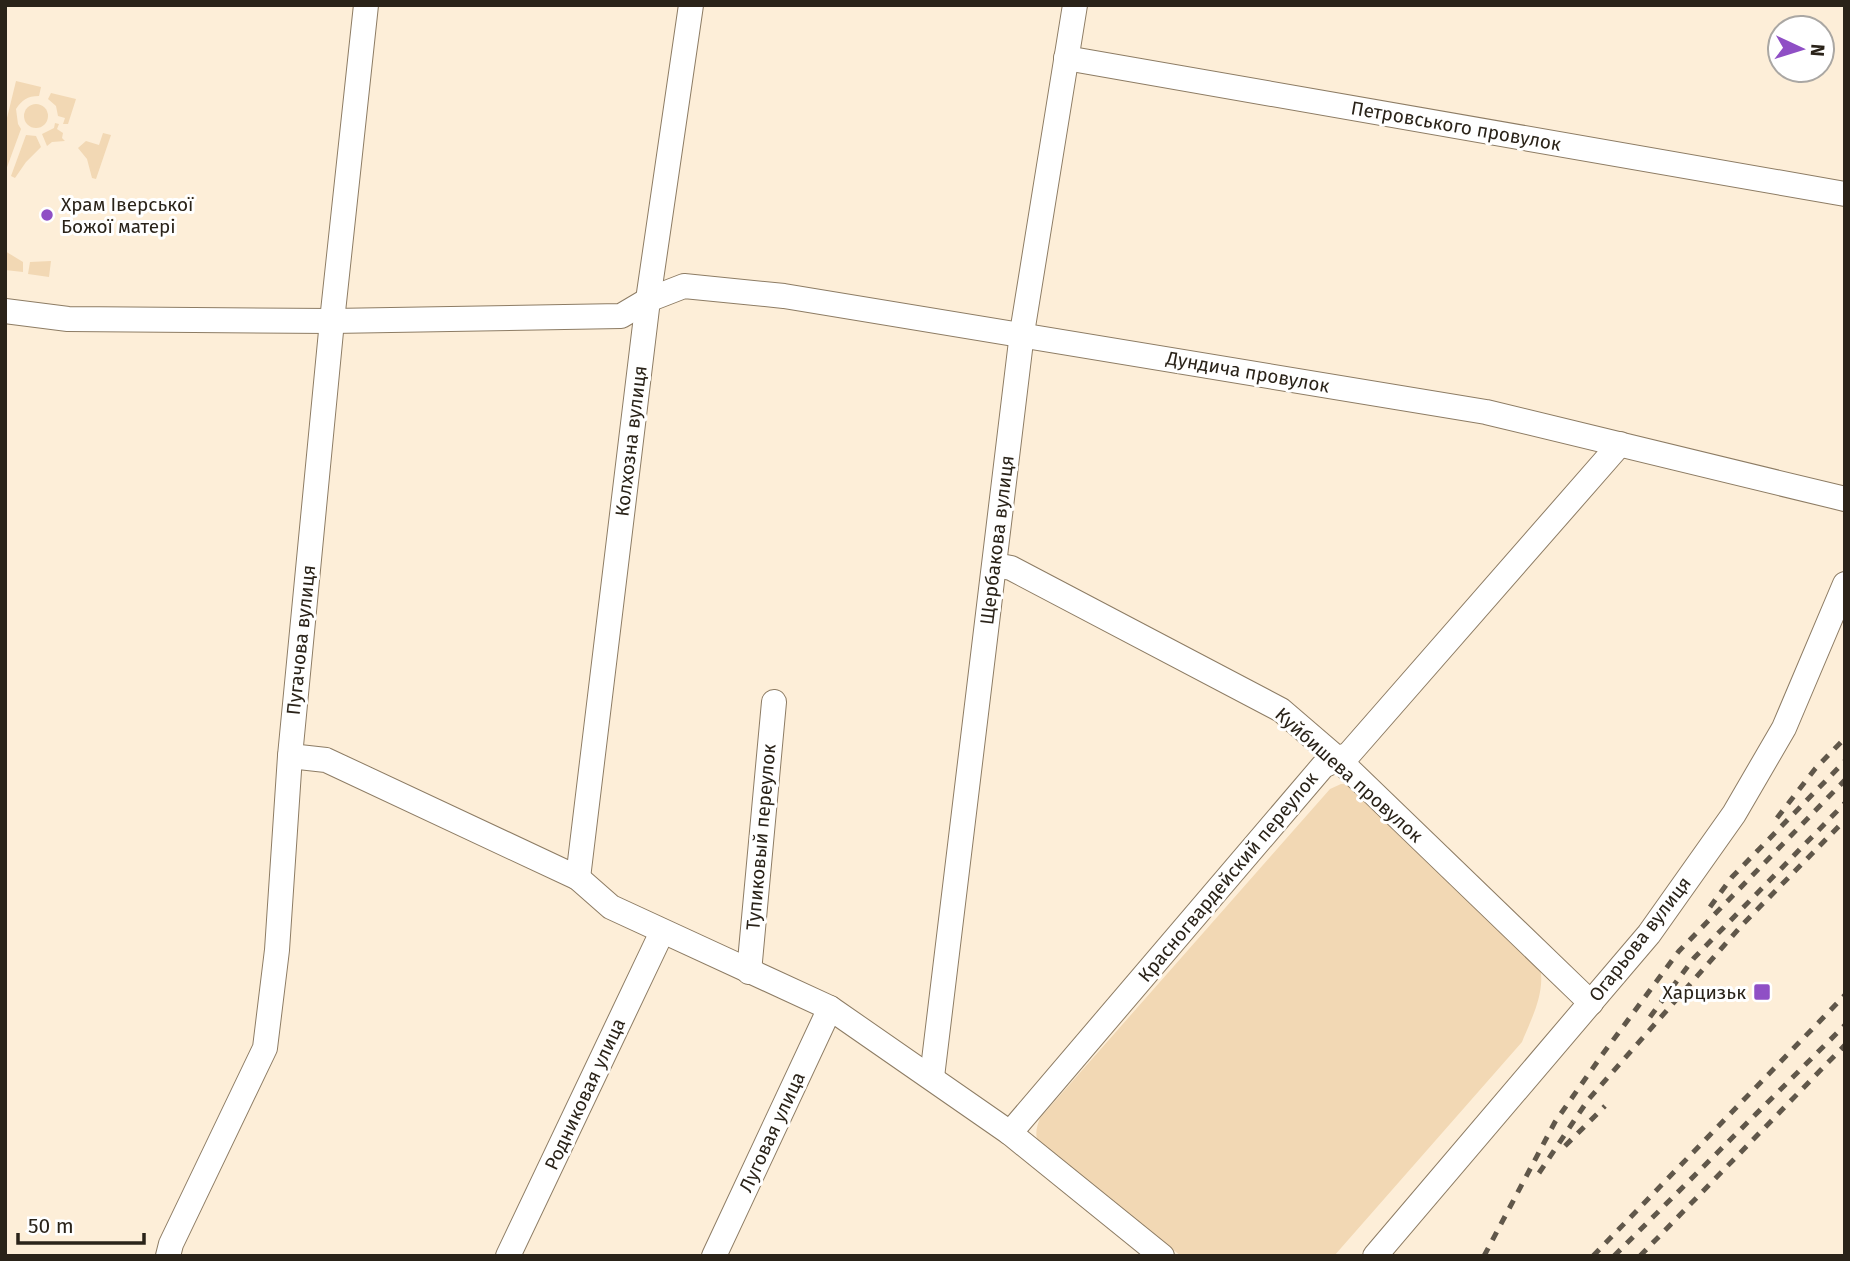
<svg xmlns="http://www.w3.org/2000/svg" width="1850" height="1261" font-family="'Fira Sans',sans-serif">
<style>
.green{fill:#f2d8b4}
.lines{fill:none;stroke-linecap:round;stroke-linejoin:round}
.minor-casing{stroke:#8d7c64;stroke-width:26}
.minor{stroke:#fff;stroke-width:24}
.rail{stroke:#60574a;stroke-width:5;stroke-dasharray:9 9;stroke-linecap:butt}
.poi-dot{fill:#8f4fc5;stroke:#fff;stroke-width:2.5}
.labels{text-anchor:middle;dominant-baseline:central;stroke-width:6;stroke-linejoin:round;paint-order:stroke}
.street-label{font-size:19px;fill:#2a2319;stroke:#fff}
.poi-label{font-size:19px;fill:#2a2319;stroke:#fff;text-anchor:start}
</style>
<rect width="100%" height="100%" fill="#fdeed8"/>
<g class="green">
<path d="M 16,81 L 41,87 L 39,96 C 27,96 22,100 16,109 L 18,124 L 21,129 L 6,170 L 7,118 Z"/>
<path d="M 51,93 L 76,99 L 68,124 L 63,124 L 65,118 L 58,116 L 56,106 L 48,99 Z"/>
<circle cx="36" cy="116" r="12"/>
<path d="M 55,123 L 59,124 L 57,129 L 63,133 L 62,138 L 65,141 L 52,142 L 47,146 L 42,134 L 54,128 Z"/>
<path d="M 103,133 L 111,135 L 96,179 L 92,178 L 87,159 L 78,148 L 86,141 L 99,145 Z"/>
<path d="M 26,135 L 36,136 L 41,147 L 26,162 L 15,178 L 11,176 Z"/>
<path d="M 5,251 L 23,262 L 23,272 L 5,270 Z"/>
<path d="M 51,261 L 49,277 L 28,274 L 30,262 Z"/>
<path d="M 1341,784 L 1347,784 L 1539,963 C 1547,990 1532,1017 1522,1042 L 1334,1256 L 1181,1256 L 1039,1143 C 1034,1135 1037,1126 1040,1118 L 1330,789 Z"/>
</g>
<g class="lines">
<defs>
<g id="minor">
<path d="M 1066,58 L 1845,194"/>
<path d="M 5,311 L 68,319 L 332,321 L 621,316 L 648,300 L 684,286 L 784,296 L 1486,412 L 1845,499"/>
<path d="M 995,565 L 1011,568 L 1281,710 L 1338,759 L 1591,1003"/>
<path d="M 290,756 L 326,760 L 578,878 L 611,907 L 830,1008 L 1010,1133 L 1162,1256"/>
<path d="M 578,878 L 648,300 L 691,5"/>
<path d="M 749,972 L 774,702"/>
<path d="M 932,1077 L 1022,333 L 1075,5"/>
<path d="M 1010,1133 L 1323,766 L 1349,754 L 1620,444"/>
<path d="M 168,1256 L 171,1244 L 265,1048 L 277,950 L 290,756 L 332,321 L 366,5"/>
<path d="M 508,1256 L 662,932"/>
<path d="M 714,1256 L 830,1008"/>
<path d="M 1375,1256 L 1649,934 L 1734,814 L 1784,728 L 1845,584"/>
</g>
</defs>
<use href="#minor" class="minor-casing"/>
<use href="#minor" class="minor"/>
<g class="rail">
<path d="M 1777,818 L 1815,769 L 1845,738"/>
<path d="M 1710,907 L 1732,877 L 1845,761"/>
<path d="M 1650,1017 L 1694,958 L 1845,803"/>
<path d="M 1565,1146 L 1605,1106"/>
<path d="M 1539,1173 L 1588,1100 L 1742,925 L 1845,820"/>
<path d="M 1484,1256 L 1555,1122 L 1602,1055 L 1679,951 L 1845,780"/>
<path d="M 1593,1256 L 1845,995"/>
<path d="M 1614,1256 L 1845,1025"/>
<path d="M 1640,1256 L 1845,1045"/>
</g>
</g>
<g class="poi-dot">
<circle cx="47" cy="215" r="7"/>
<rect x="1753" y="983" width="18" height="18" rx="3.5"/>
</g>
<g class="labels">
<g class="street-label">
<text transform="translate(1456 126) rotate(10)">Петровського провулок</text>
<text transform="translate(1248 372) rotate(10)">Дундича провулок</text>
<text transform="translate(631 441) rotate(-83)">Колхозна вулиця</text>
<text transform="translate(997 540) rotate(-83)">Щербакова вулиця</text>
<text transform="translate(301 640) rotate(-84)">Пугачова вулиця</text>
<text transform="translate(1349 775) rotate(42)">Куйбишева провулок</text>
<text transform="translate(761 837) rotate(-85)">Тупиковый переулок</text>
<text transform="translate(1228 877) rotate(-50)">Красногвардейский переулок</text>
<text transform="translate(1640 939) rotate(-52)">Огарьова вулиця</text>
<text transform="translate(585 1094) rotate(-65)">Родниковая улица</text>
<text transform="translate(772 1132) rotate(-65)">Луговая улица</text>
</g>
<g class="poi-label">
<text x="61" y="204">Храм Іверської<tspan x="61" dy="22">Божої матері</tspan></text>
<text x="1746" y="992" text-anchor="end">Харцизьк</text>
</g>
</g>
<rect width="1850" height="1261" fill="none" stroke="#2a2319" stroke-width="14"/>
<g transform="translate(1801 49) rotate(94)"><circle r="33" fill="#ffffff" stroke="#aaa7a3" stroke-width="2"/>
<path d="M0-5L12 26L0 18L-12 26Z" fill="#8f4fc5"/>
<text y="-10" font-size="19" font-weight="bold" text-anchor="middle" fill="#2a2319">N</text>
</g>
<path d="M18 1233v10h126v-10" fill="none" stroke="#2a2319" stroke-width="3.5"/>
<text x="28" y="1233" font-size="21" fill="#2a2319" stroke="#ffffff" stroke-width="5" paint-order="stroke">50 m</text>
</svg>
